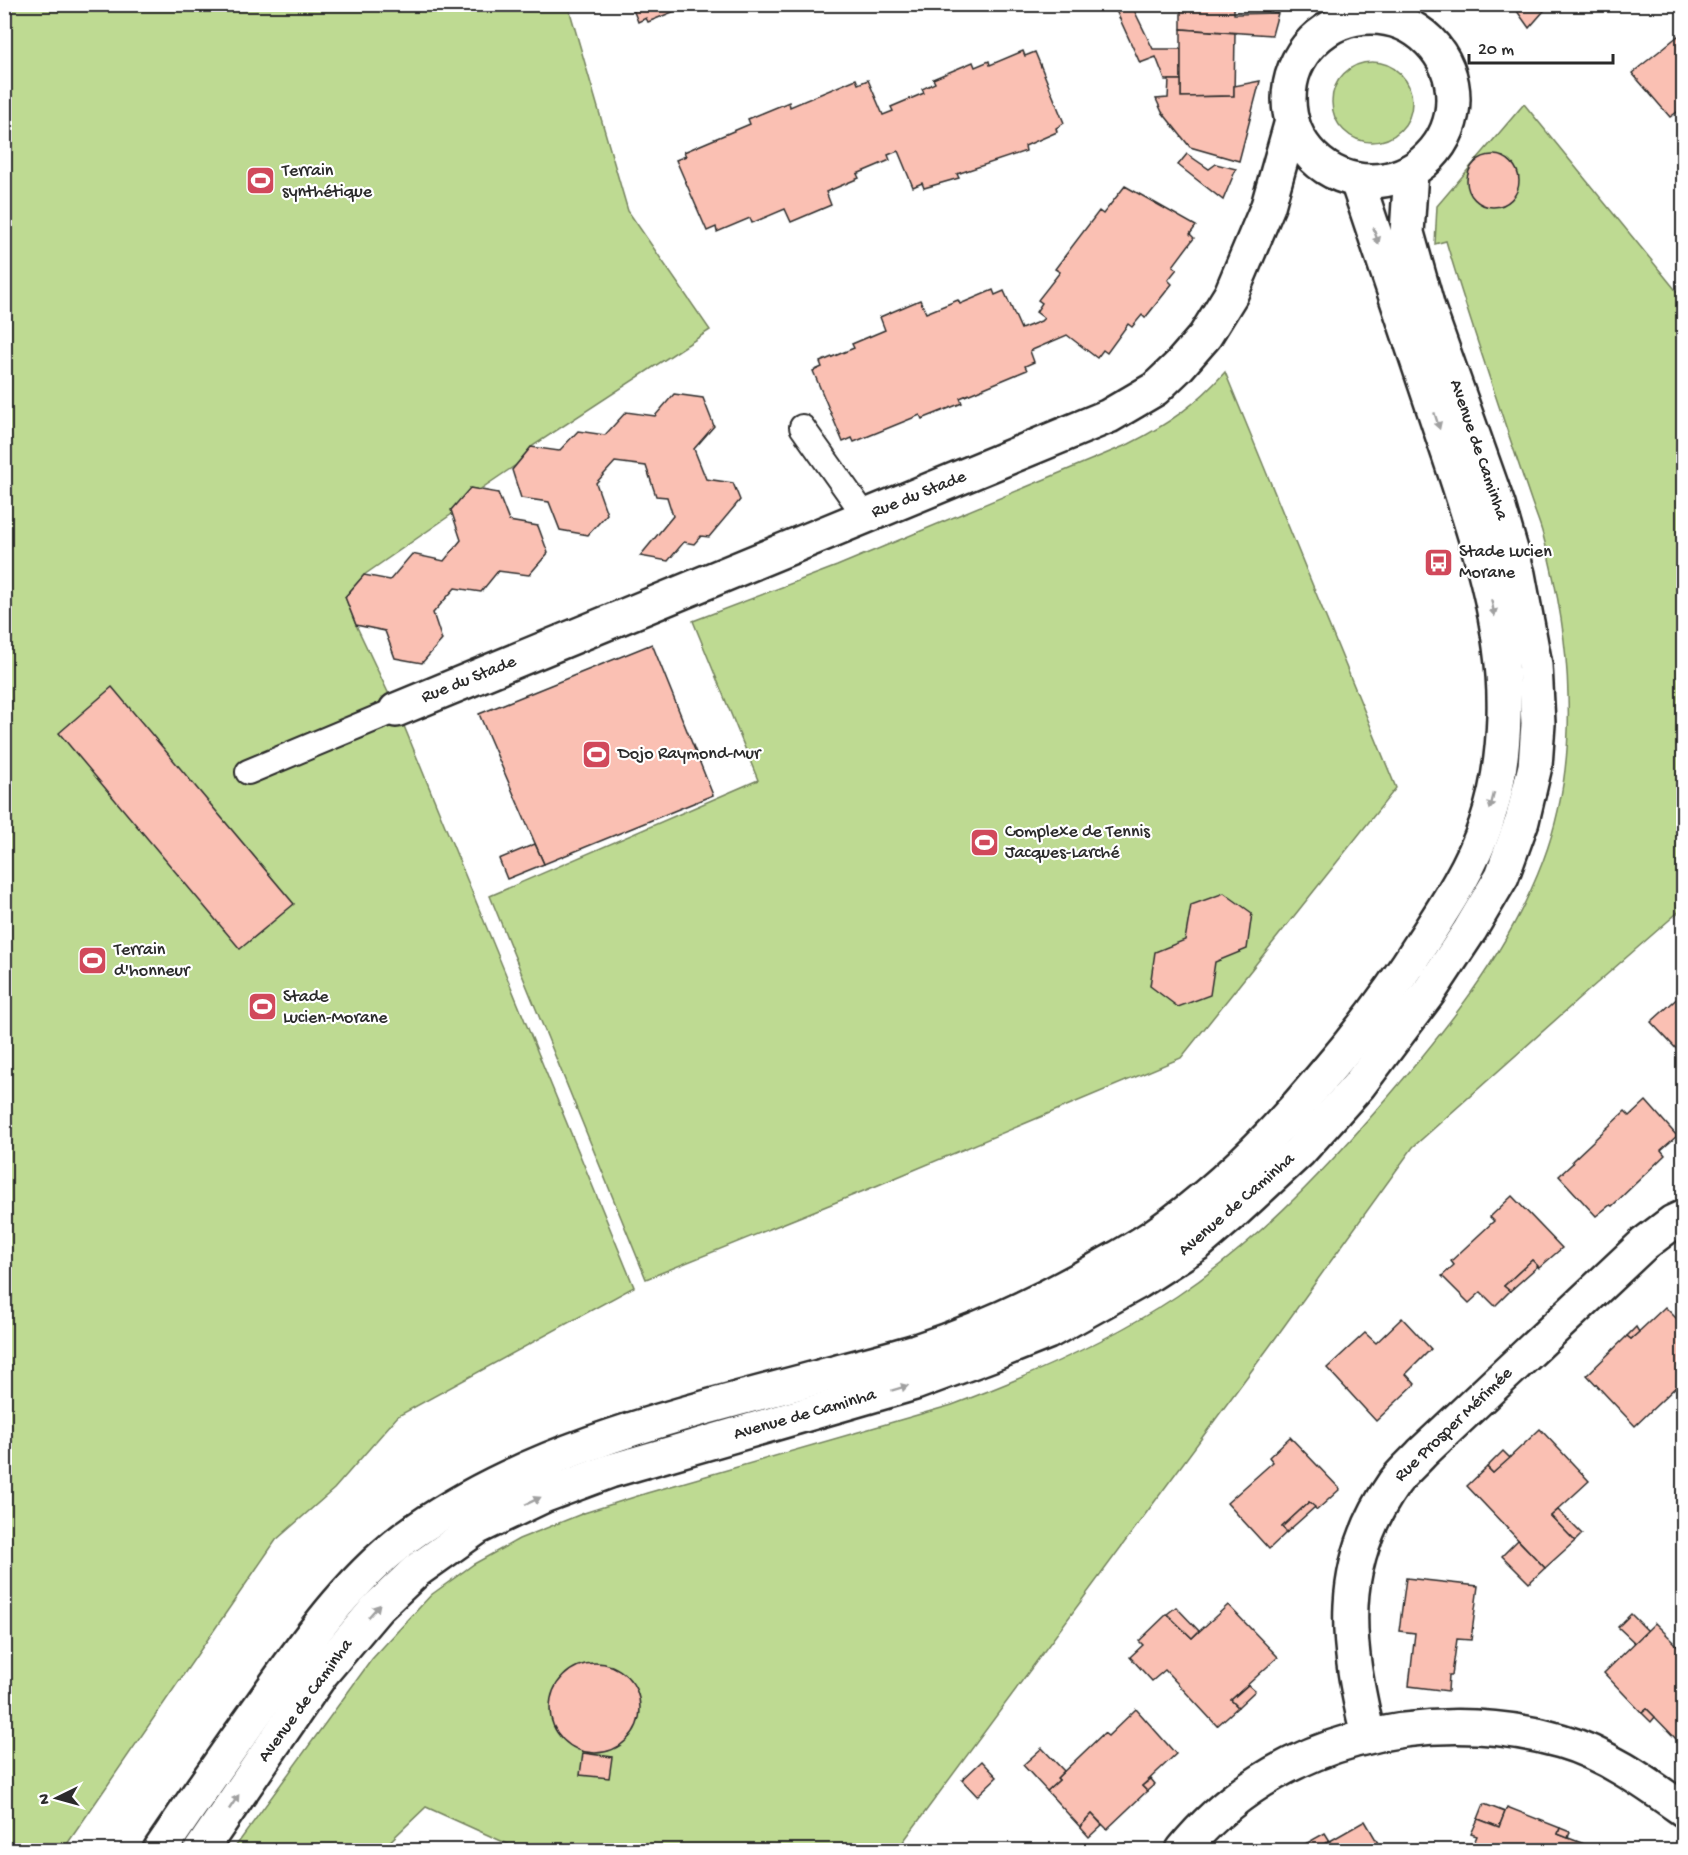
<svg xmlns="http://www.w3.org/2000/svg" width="1688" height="1855" font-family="'Gochi Hand',sans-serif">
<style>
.green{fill:#beda92;stroke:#74825e;stroke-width:1.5}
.building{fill:#fac0b3;stroke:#2b2b2b;stroke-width:1.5}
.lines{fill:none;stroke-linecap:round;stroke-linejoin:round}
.service-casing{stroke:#2b2b2b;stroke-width:28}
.minor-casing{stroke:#2b2b2b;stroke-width:38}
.tertiary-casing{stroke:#2b2b2b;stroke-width:38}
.service{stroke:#fff;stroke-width:24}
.minor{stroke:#fff;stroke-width:33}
.tertiary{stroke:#fff;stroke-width:33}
.oneway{fill:#a0a0a0}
.labels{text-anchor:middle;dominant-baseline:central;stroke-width:4.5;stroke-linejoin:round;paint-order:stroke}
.poi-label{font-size:18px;fill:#2b2b2b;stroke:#fff;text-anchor:start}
.street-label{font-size:18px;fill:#2b2b2b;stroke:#fff}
</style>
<rect width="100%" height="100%" fill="#fff"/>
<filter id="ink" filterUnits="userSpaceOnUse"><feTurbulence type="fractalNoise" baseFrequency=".0167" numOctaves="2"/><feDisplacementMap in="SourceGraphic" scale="12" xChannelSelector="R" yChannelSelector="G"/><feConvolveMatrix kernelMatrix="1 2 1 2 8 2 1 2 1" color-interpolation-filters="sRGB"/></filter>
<g filter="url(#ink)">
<g class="green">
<path d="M 4,5 L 568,5 L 628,211 L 710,330 L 531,447 L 516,465 L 479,490 L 470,488 L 452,514 L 364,575 L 345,597 L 356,625 L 404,726 L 634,1287 L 398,1416 L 334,1489 L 276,1540 L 63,1850 L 4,1850 Z"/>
<circle cx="1372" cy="102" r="40"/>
<path d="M 1524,104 L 1683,299 L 1683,908 L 1589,990 L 1413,1147 L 1269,1347 L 897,1850 L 521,1850 L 426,1807 L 381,1850 L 233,1850 L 372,1659 L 431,1595 L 474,1564 L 519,1539 L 584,1513 L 647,1493 L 952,1405 C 1030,1376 1108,1342 1177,1296 C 1253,1245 1317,1179 1376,1111 C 1442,1035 1507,956 1543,861 C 1563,808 1570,751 1568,695 C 1567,641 1557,587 1543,535 C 1540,523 1535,512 1531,500 C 1523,477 1515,454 1507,430 C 1486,368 1465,305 1446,241 L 1435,244 L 1437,206 Z"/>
<path d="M 1225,372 L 1396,788 L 1181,1058 L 876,1186 L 646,1279 L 490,896 L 758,780 L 693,621 L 837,566 L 1129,444 C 1167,425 1197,404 1225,372 Z"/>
</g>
<g class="building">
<path d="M 631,4 L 692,4 L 648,22 L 646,18 L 638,22 Z"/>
<path d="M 1113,4 L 1131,4 L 1153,49 L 1181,49 L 1181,80 L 1165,80 L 1156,57 L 1140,63 Z"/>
<path d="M 1181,4 L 1234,4 L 1234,14 L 1278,13 L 1272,35 L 1181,29 Z"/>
<path d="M 1512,4 L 1550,4 L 1529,28 Z"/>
<path d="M 1181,29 L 1235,33 L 1234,96 L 1181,97 Z"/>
<path d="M 1683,32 L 1684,107 L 1670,117 L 1632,73 Z"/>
<path d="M 1023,51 L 1025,56 L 1035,52 L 1064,123 L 1056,128 L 1057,132 L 1025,146 L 1026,151 L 957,174 L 959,178 L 924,188 L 922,183 L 913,187 L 898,151 L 888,155 L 890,160 L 857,174 L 859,178 L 826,192 L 831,205 L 791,222 L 785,209 L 752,223 L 750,218 L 717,232 L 716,227 L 707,231 L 676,160 L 686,156 L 684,152 L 750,124 L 748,119 L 789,102 L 790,107 L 856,79 L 858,84 L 868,80 L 883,115 L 893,111 L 891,107 L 924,93 L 922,89 L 935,83 L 933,79 L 973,62 L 975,67 L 989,61 L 990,65 Z"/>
<path d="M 1169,80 L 1181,80 L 1181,97 L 1234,96 L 1234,86 L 1260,81 L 1239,161 L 1190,147 L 1162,112 L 1156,99 L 1168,98 Z"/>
<path d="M 1187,154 L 1209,169 L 1216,164 L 1236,169 L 1223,200 L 1178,165 Z"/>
<circle cx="1493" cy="181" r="26"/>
<path d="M 1125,186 L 1196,226 L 1190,234 L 1194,238 L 1173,266 L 1177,269 L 1168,280 L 1172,284 L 1145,318 L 1142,315 L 1132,327 L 1128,324 L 1107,353 L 1103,350 L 1097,358 L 1067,335 L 1030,351 L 1034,362 L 1025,366 L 1027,370 L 960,398 L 962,403 L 922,419 L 920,415 L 854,442 L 852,438 L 843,442 L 813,371 L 822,367 L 820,362 L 854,348 L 852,344 L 885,330 L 880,317 L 920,300 L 926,313 L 958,300 L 960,304 L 993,290 L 995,295 L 1004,291 L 1021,329 L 1041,321 L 1044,318 L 1036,312 L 1042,303 L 1038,300 L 1060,272 L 1055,269 L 1099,211 L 1103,214 Z"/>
<path d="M 674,394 L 703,398 L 714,426 L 694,449 L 706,479 L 733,483 L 740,500 L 709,537 L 701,536 L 694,544 L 684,542 L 668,561 L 640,556 L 673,516 L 667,497 L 656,496 L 646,466 L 615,462 L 596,483 L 607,514 L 588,535 L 560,530 L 549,502 L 521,498 L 512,470 L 531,447 L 559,451 L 578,431 L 605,435 L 626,412 L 655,416 Z"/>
<path d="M 470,488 L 498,493 L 509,521 L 538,526 L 548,553 L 529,575 L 498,571 L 481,592 L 455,588 L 433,613 L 442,640 L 422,663 L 395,658 L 385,631 L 356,625 L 345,597 L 364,575 L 390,580 L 412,554 L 444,561 L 461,540 L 451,510 Z"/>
<path d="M 652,644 L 713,795 L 544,864 L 479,714 Z"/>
<path d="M 112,687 L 294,904 L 240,949 L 59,733 Z"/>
<path d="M 535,844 L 544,864 L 507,879 L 499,859 Z"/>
<path d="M 1224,893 L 1252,913 L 1247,949 L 1215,962 L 1210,995 L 1178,1007 L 1150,986 L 1155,952 L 1185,940 L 1191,905 Z"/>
<path d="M 1682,994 L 1684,996 L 1684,1057 L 1651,1022 Z"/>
<path d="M 1646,1101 L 1677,1136 L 1661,1150 L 1665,1155 L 1612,1206 L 1610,1205 L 1596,1216 L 1559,1176 L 1573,1163 L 1572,1161 L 1625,1111 L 1630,1116 Z"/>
<path d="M 1512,1196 L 1562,1248 L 1539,1268 L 1532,1260 L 1504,1286 L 1510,1291 L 1495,1306 L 1481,1292 L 1469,1303 L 1442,1276 L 1454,1265 L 1451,1261 L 1494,1221 L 1490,1217 Z"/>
<path d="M 1532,1260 L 1538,1266 L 1510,1291 L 1504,1286 Z"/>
<path d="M 1665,1307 L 1684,1326 L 1684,1374 L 1681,1376 L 1683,1380 L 1635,1426 L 1587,1375 L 1627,1336 L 1631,1339 Z"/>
<path d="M 1402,1318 L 1431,1349 L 1406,1374 L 1415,1384 L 1376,1421 L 1327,1368 L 1365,1333 L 1376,1343 Z"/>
<path d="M 1636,1327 L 1639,1332 L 1631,1339 L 1627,1336 Z"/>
<path d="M 1540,1429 L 1589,1481 L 1551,1516 L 1575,1541 L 1545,1568 L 1467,1486 L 1487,1467 L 1493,1473 Z"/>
<path d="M 1290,1437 L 1340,1489 L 1317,1510 L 1309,1502 L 1282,1527 L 1287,1532 L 1269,1549 L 1227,1503 L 1273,1462 L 1269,1457 Z"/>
<path d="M 1503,1451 L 1510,1458 L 1493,1473 L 1487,1467 Z"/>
<path d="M 1309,1502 L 1315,1507 L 1287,1532 L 1282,1527 Z"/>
<path d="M 1558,1510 L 1582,1534 L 1575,1541 L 1551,1516 Z"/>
<path d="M 1518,1540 L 1545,1568 L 1529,1583 L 1502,1556 Z"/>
<path d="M 1406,1578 L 1478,1586 L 1471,1640 L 1457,1639 L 1452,1675 L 1449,1675 L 1448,1691 L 1409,1686 L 1415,1633 L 1399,1631 Z"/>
<path d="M 1228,1605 L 1278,1657 L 1231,1700 L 1238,1707 L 1217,1726 L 1165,1670 L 1152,1681 L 1130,1657 L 1143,1645 L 1139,1641 L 1167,1614 L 1192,1638 Z"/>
<path d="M 1176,1607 L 1199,1631 L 1192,1638 L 1167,1614 Z"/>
<path d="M 1631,1614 L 1648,1631 L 1635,1643 L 1618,1627 Z"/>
<path d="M 1655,1623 L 1684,1652 L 1684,1742 L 1681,1744 L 1647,1709 L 1642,1713 L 1604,1673 Z"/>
<circle cx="595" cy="1708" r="45"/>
<path d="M 1248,1685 L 1255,1691 L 1238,1707 L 1231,1700 Z"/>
<path d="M 1136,1709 L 1176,1754 L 1142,1786 L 1147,1791 L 1107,1829 L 1092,1814 L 1080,1827 L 1047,1791 L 1059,1780 L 1057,1778 L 1104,1733 L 1108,1736 Z"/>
<path d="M 1647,1709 L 1655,1717 L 1651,1722 L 1642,1713 Z"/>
<path d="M 1042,1748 L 1064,1771 L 1057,1778 L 1059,1780 L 1047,1791 L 1023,1765 Z"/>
<path d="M 583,1753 L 612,1757 L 609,1778 L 580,1775 Z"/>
<path d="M 982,1761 L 997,1777 L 977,1796 L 962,1780 Z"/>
<path d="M 1151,1779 L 1155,1784 L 1147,1791 L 1142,1786 Z"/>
<path d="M 1484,1804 L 1505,1812 L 1499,1827 L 1478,1819 Z"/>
<path d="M 1507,1807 L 1560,1828 L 1558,1834 L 1600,1850 L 1471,1850 L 1477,1836 L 1471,1834 L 1478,1819 L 1499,1827 Z"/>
<path d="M 1092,1814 L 1102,1825 L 1089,1837 L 1080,1827 Z"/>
<path d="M 1365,1821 L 1382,1850 L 1312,1850 L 1330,1841 Z"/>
<path d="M 1560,1828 L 1570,1832 L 1568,1838 L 1558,1834 Z"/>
<path d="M 1325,1833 L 1330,1841 L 1311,1850 L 1307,1843 Z"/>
<path d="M 1307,1843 L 1311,1850 L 1293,1850 Z"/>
</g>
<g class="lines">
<defs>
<g id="service">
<path d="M 802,427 L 866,517"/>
<path d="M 248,772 L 396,710"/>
</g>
<g id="minor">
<path d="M 396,710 L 1109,416 L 1155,389 L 1178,367 L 1205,336 L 1231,294 L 1268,206 L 1292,121"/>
<path d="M 1368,1735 C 1346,1642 1336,1566 1394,1483 C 1402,1472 1413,1463 1422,1453 L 1644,1244 L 1673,1222 L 1684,1217"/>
<path d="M 1183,1850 C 1272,1740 1427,1703 1561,1741 C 1606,1754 1646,1783 1684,1810"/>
</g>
<g id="tertiary">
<circle cx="1371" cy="99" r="82"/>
<path d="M 160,1850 C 196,1797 233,1744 271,1691 C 312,1633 357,1571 416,1530 C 540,1444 691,1412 834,1373 C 861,1366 889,1359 916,1351 C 986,1328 1051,1297 1114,1260 C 1128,1252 1142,1244 1155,1235 C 1219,1191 1273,1136 1322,1077 C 1359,1034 1393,989 1423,941 C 1447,904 1472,866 1486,824 C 1498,790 1503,752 1504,716 C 1507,616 1469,516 1438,422 C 1411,342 1384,261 1357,181"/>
<path d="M 201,1850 L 322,1673 L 377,1608 L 416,1571 L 478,1527 L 543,1496 L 610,1471 L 915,1383 L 990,1355 L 1048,1332 L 1138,1282 L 1197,1244 L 1232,1214 L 1299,1152 L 1359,1085 L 1429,992 L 1470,930 L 1502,876 L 1522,821 L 1535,766 L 1538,724 L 1535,665 L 1518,574 L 1498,505 L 1428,308 L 1407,233 L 1411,171"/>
</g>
</defs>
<use href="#service" class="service-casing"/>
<use href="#minor" class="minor-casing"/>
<use href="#tertiary" class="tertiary-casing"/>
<use href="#service" class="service"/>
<use href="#minor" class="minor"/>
<use href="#tertiary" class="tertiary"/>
</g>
<defs><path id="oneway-solid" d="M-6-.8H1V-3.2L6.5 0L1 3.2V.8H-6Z" transform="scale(1.5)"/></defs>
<g class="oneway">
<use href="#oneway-solid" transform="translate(1376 236) rotate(71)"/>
<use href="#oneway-solid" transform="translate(1437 421) rotate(72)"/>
<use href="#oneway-solid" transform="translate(1493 608) rotate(79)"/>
<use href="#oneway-solid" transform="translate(1492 801) rotate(104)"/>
<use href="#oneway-solid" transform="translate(900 1388) rotate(-17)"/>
<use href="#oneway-solid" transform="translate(533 1501) rotate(-26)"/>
<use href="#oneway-solid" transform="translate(374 1611) rotate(-48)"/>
<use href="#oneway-solid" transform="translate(234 1802) rotate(-56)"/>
</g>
</g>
<defs>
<symbol id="stadium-square" viewBox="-11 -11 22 22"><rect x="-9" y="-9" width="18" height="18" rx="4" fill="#d1495b" stroke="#fff"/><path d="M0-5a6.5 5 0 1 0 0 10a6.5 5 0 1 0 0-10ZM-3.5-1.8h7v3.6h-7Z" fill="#fff"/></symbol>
<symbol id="bus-square" viewBox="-11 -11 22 22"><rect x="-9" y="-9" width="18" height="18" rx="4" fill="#d1495b" stroke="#fff"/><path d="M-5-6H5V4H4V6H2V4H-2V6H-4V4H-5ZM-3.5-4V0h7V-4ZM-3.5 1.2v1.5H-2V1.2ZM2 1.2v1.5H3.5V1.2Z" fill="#fff"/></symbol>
</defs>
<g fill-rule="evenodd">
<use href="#stadium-square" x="244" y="164" width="33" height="33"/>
<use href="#bus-square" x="1422" y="546" width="33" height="33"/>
<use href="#stadium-square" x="580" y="738" width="33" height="33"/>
<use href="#stadium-square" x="968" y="826" width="33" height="33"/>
<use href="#stadium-square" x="76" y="944" width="33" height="33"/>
<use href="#stadium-square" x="246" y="990" width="33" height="33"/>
</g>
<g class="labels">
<g class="poi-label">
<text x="282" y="171">Terrain<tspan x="282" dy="21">synthétique</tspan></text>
<text x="1459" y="552">Stade Lucien<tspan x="1459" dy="21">Morane</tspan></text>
<text x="618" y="754">Dojo Raymond-Mur</text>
<text x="1005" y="832">Complexe de Tennis<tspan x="1005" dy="21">Jacques-Larché</tspan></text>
<text x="114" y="950">Terrain<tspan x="114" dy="21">d'honneur</tspan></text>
<text x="283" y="997">Stade<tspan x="283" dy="21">Lucien-Morane</tspan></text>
</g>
<g class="street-label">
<text transform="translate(1478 450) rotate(71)">Avenue de Caminha</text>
<text transform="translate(919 495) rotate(-22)">Rue du Stade</text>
<text transform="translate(469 680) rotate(-22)">Rue du Stade</text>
<text transform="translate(1237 1205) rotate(-41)">Avenue de Caminha</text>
<text transform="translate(805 1415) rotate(-16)">Avenue de Caminha</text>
<text transform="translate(1454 1425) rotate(-44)">Rue Prosper Mérimée</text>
<text transform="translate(306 1701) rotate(-54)">Avenue de Caminha</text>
</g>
</g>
<rect width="1688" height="1855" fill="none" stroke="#fff" stroke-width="24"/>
<rect x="12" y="12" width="1664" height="1831" fill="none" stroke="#2b2b2b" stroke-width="2" filter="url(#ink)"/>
<g transform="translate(57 1798) rotate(265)" stroke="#ffffff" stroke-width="4.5" paint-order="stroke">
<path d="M0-4.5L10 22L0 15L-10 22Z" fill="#2b2b2b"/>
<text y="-9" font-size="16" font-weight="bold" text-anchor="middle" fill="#2b2b2b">N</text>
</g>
<path d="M1469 54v9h144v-9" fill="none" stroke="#2b2b2b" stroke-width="3"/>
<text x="1478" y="54" font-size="18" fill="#2b2b2b" stroke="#ffffff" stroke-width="4.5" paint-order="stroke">20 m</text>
</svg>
